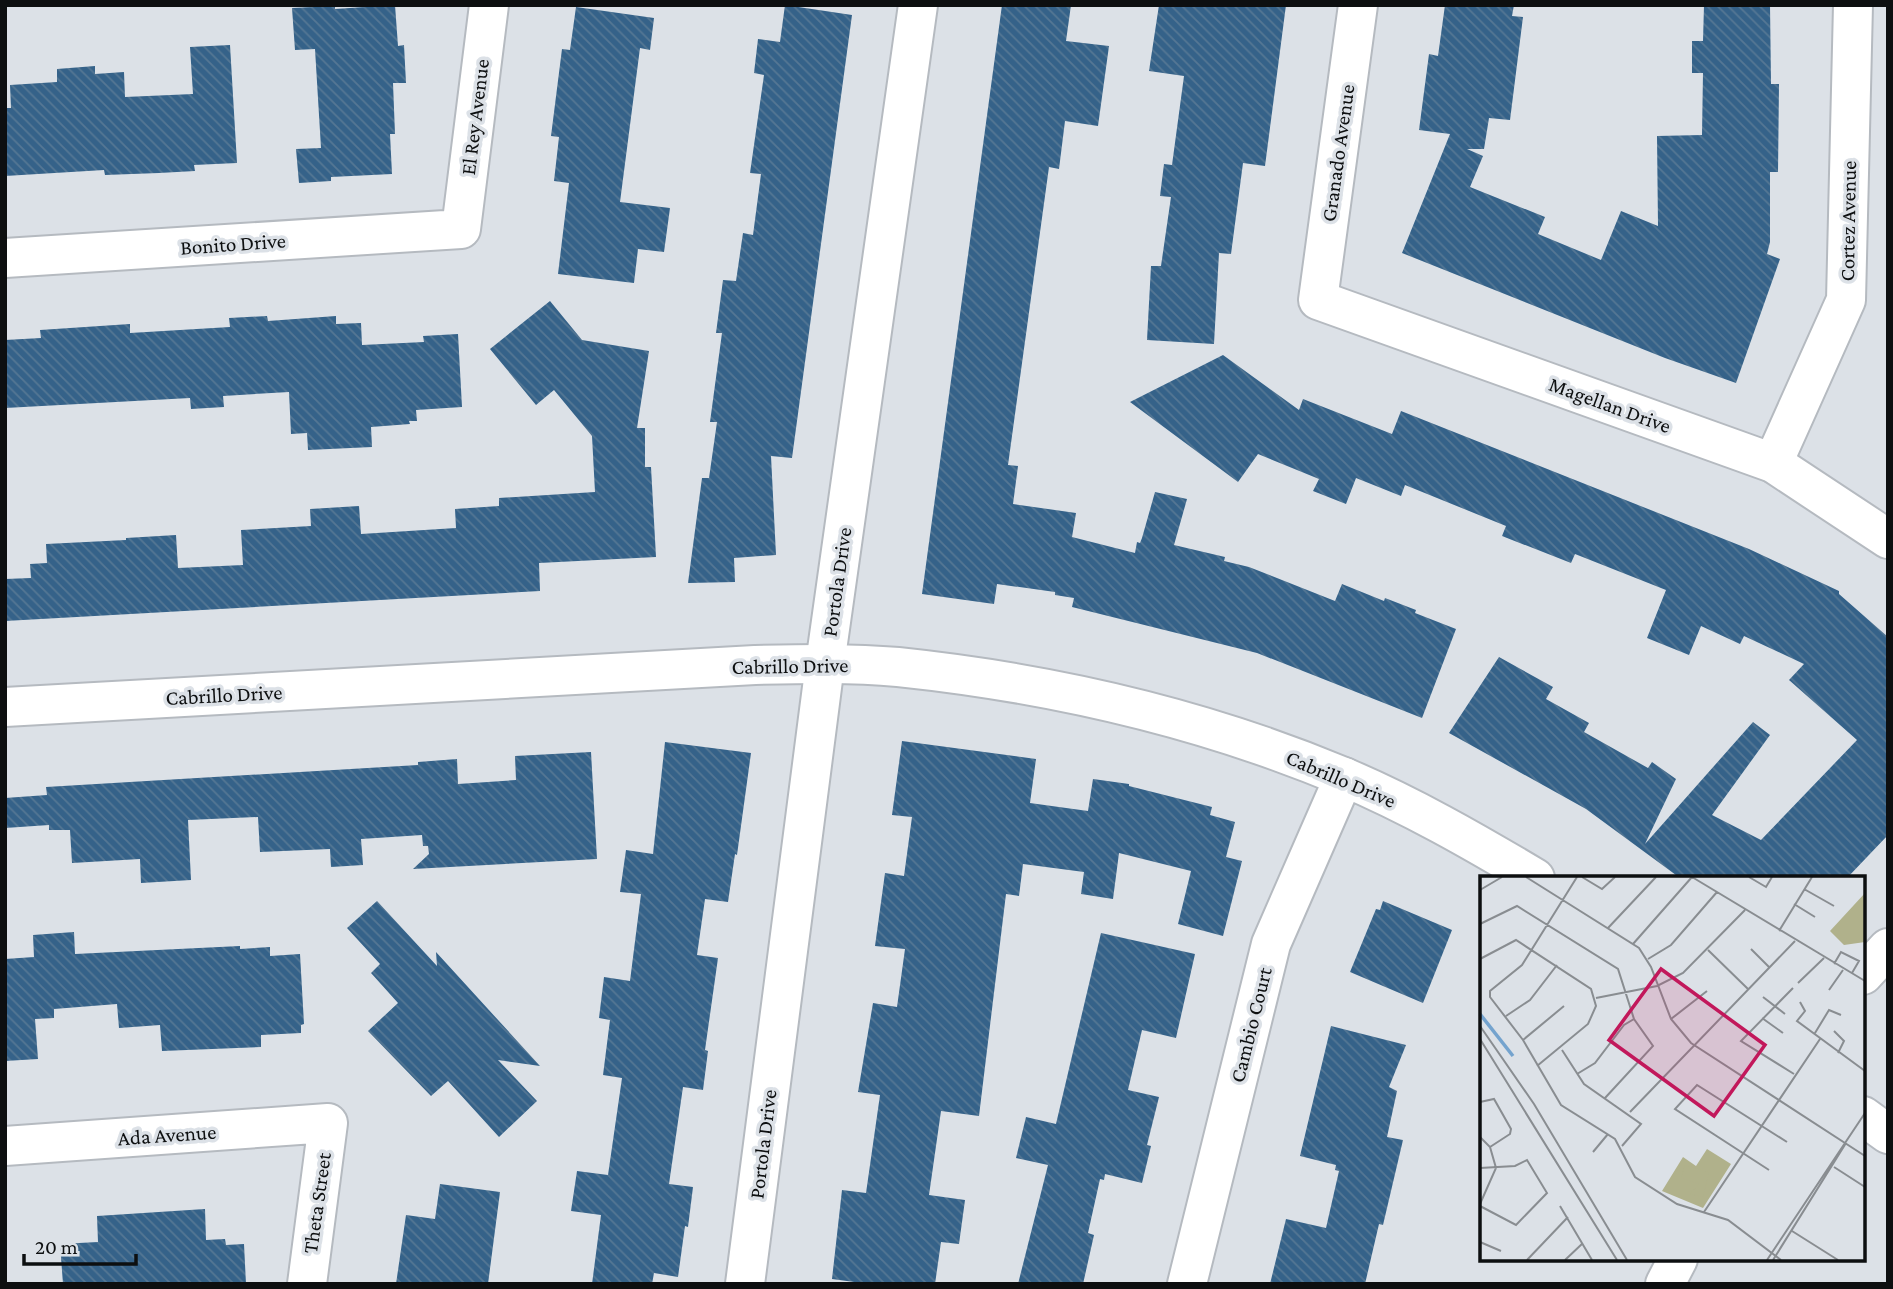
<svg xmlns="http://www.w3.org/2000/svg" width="1893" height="1289" font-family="'Crimson Pro',serif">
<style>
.building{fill:url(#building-back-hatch)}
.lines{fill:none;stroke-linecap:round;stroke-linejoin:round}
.minor-casing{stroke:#b5bac0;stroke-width:42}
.minor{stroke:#fff;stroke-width:38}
.labels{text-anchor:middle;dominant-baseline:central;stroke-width:7;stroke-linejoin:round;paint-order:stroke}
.street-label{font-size:21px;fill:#0d0f10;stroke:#dce1e7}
.inset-river{fill:none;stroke:#74a3ce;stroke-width:3.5}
.inset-road{fill:none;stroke:#898d91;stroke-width:2}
.view{fill:#c2185b;fill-opacity:0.15;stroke:#c2185b;stroke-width:3.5}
.inset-edge{fill:none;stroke:#0d0f10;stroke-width:3.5}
</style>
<defs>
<pattern id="building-back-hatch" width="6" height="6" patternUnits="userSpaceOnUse" patternTransform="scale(1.75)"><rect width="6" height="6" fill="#356289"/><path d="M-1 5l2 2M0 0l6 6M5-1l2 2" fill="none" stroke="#557794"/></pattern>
</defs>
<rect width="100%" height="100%" fill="#dce1e7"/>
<g class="building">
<path d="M 395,5 L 398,46 L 404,45 L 406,83 L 393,83 L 395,134 L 390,134 L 392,174 L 331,177 L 331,181 L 299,183 L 296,149 L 321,148 L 315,49 L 295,50 L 292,8 L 335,6 L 335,9 Z"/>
<path d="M 785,5 L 852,15 L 792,458 L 771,456 L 776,555 L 734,558 L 735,582 L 688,583 L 702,478 L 709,478 L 717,422 L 710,422 L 722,333 L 716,333 L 723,280 L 736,281 L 743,233 L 753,235 L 761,174 L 750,173 L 764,75 L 754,73 L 758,39 L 780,42 Z"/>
<path d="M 1002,5 L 1071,5 L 1066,41 L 1109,46 L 1098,126 L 1065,121 L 1059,169 L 1049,167 L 1008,465 L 1018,466 L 1013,504 L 1076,513 L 1072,537 L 1135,553 L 1137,542 L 1140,543 L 1142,538 L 1155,492 L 1187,499 L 1174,545 L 1225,557 L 1224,561 L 1249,567 L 1335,601 L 1342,584 L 1384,601 L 1385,598 L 1416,610 L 1415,613 L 1456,629 L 1422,718 L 1257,653 L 1072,607 L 1074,598 L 1055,595 L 1055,592 L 997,584 L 994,604 L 922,594 Z"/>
<path d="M 1159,5 L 1286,5 L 1265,166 L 1243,163 L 1231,254 L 1219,253 L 1214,344 L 1147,340 L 1151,266 L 1161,266 L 1171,197 L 1160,196 L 1164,164 L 1172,165 L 1184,76 L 1149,71 Z"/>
<path d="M 1445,5 L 1514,5 L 1512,16 L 1523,17 L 1510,120 L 1489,118 L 1484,149 L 1467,149 L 1483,156 L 1470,187 L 1545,217 L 1538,234 L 1601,260 L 1621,211 L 1658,226 L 1657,136 L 1702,135 L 1703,73 L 1692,73 L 1692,41 L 1703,41 L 1704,5 L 1770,5 L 1771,84 L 1779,84 L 1778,172 L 1770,172 L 1770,242 L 1767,254 L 1780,259 L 1736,383 L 1665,358 L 1402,253 L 1450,134 L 1419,130 L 1429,54 L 1438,56 Z"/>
<path d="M 576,7 L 654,18 L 650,50 L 640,48 L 620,202 L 670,208 L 664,252 L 638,249 L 634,283 L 558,274 L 569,183 L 554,181 L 559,137 L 551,136 L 562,49 L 570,50 Z"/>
<path d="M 230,45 L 237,163 L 194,165 L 195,171 L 159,173 L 105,175 L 104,170 L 5,176 L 5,108 L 11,108 L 10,85 L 57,82 L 57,69 L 95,66 L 95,74 L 124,72 L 125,97 L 193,94 L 190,47 Z"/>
<path d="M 550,301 L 582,340 L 649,351 L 637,428 L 645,428 L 645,467 L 651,467 L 656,557 L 539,563 L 540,591 L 5,621 L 5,579 L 31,578 L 30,564 L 47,563 L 46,544 L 126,540 L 126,538 L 176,535 L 178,568 L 243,565 L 241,530 L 311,526 L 310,509 L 359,506 L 361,534 L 456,528 L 455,509 L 499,506 L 499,498 L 595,492 L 592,436 L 554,390 L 536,405 L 490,349 Z"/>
<path d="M 267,316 L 268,321 L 336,316 L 336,324 L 361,323 L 362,345 L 424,342 L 423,336 L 458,334 L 462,407 L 416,410 L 417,421 L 409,421 L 410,424 L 371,427 L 372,447 L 308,450 L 307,433 L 291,434 L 289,392 L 223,396 L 224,407 L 191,409 L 190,398 L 5,408 L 5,340 L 41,338 L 40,330 L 130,324 L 130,333 L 230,327 L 229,318 Z"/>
<path d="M 1223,355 L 1299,410 L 1303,399 L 1392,434 L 1401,411 L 1749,549 L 1839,591 L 1839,594 L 1888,637 L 1888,835 L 1847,878 L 1680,878 L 1586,809 L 1449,733 L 1499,657 L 1553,687 L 1546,699 L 1589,723 L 1584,732 L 1648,768 L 1652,762 L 1676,779 L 1645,844 L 1753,722 L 1770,735 L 1712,815 L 1761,840 L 1857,740 L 1789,680 L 1804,664 L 1744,636 L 1740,644 L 1701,626 L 1689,655 L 1647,638 L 1666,590 L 1575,554 L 1571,563 L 1502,536 L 1506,526 L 1405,485 L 1401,496 L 1356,478 L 1346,504 L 1313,491 L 1319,479 L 1258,454 L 1238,482 L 1130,402 Z"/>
<path d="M 902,741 L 1036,759 L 1030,803 L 1088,811 L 1093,779 L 1129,784 L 1129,786 L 1212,807 L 1210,815 L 1235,822 L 1226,857 L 1242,861 L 1223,936 L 1178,924 L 1191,871 L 1119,853 L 1113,899 L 1081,894 L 1084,872 L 1023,864 L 1019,896 L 1006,894 L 979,1116 L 941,1111 L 929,1195 L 965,1200 L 959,1244 L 941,1242 L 935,1284 L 869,1284 L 832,1279 L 842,1190 L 866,1193 L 880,1095 L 858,1092 L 873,1003 L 897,1007 L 905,949 L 875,946 L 885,873 L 904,876 L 912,817 L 892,815 Z"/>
<path d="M 665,742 L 751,753 L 737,855 L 735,854 L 728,902 L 705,899 L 697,955 L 718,958 L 705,1050 L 708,1051 L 703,1090 L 683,1087 L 669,1184 L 693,1187 L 688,1227 L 685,1226 L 678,1277 L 654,1273 L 652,1284 L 592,1284 L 601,1215 L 571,1211 L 577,1171 L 608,1175 L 622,1078 L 603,1075 L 610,1020 L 599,1018 L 604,977 L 630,981 L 641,894 L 620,892 L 626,850 L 653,854 Z"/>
<path d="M 591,752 L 597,859 L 413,869 L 429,854 L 428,846 L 423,846 L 422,835 L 361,839 L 363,865 L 331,867 L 330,849 L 260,852 L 258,817 L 188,820 L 191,880 L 141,883 L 140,859 L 72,863 L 70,830 L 49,830 L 49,825 L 5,828 L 5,798 L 47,795 L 46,787 L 418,765 L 418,762 L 457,759 L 458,784 L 516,780 L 515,756 Z"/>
<path d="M 377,901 L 437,966 L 436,952 L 540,1066 L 498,1060 L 537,1101 L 499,1137 L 448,1081 L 431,1096 L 368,1031 L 398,1003 L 371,973 L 380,964 L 347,928 Z"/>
<path d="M 1383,901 L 1452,930 L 1423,1003 L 1350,972 L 1376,909 L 1380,910 Z"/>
<path d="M 74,932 L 75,954 L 240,946 L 240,949 L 270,947 L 270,956 L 300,954 L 304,1024 L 301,1025 L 301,1033 L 261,1035 L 261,1047 L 162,1051 L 160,1025 L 119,1028 L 117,1004 L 54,1009 L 54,1018 L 35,1019 L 38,1059 L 5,1061 L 5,959 L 34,957 L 33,935 Z"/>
<path d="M 1101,933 L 1195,954 L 1176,1038 L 1142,1030 L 1128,1090 L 1159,1097 L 1147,1145 L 1151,1146 L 1142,1183 L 1105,1174 L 1104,1180 L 1100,1179 L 1088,1233 L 1094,1235 L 1083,1284 L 1018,1284 L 1048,1165 L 1016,1158 L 1026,1117 L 1056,1124 Z"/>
<path d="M 1331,1026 L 1406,1045 L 1389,1087 L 1397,1091 L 1387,1137 L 1403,1140 L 1383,1225 L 1379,1224 L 1365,1284 L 1270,1284 L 1286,1219 L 1326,1228 L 1339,1171 L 1335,1170 L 1336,1165 L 1300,1156 Z"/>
<path d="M 440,1184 L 500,1192 L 488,1284 L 396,1284 L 406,1215 L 435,1219 Z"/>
<path d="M 205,1209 L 206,1240 L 225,1239 L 226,1245 L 244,1244 L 246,1284 L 63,1284 L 60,1244 L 98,1242 L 97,1216 Z"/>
</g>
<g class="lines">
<defs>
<g id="minor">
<path d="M 1358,5 L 1318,300 L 1773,463 L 1888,539"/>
<path d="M 5,258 L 461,229 L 489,5"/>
<path d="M 1773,463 L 1846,300 L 1853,5"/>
<path d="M 5,707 L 755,665 C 803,664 851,663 898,667 C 1050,683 1203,718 1344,777 C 1410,805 1473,841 1535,878"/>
<path d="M 1863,975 L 1888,948"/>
<path d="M 1863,1116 L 1888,1134"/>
<path d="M 5,1146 L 328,1123 L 307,1284"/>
<path d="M 745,1284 L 825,664 L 918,5"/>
<path d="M 1187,1284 L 1271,944 L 1344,777"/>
<path d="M 1665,1284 L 1678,1259"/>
</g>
</defs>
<use href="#minor" class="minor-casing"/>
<use href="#minor" class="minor"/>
</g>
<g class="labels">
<g class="street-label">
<text transform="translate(475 117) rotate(-83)">El Rey Avenue</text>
<text transform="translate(1338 153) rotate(-82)">Granado Avenue</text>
<text transform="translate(1848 221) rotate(-89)">Cortez Avenue</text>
<text transform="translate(233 244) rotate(-4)">Bonito Drive</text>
<text transform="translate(1610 405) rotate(20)">Magellan Drive</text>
<text transform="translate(837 582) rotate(-82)">Portola Drive</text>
<text transform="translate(790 666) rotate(-1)">Cabrillo Drive</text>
<text transform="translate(224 695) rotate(-3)">Cabrillo Drive</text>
<text transform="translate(1341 779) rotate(23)">Cabrillo Drive</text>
<text transform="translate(1251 1025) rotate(-76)">Cambio Court</text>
<text transform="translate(167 1135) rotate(-4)">Ada Avenue</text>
<text transform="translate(763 1144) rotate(-83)">Portola Drive</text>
<text transform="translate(317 1203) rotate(-82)">Theta Street</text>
</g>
</g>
<g transform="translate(1480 876)">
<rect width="385" height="385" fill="#dce1e7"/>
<path d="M 385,17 L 385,66 L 364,69 L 350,55 ZM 227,273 L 251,288 L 223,332 L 182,315 L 203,281 L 216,290 Z" fill="#b0b18b"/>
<path d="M 205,289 L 229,296 L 223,321 L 210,318 L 219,308 L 201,302 Z" fill="#b0b18b"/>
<path class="inset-river" d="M 0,138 L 33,180"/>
<path class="inset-road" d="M 46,1 L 159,72 L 171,91 L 191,143 L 211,167 L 385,280M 97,1 L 42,89 L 10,115 L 10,121 L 43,164 L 81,229 L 135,263 L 155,301 L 197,328 L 248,344 L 301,384M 102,1 L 122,13 L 135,1M 212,1 L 385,105M 269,1 L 286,11 L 292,1M 324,13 L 354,30M 0,14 L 22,1M 314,28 L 335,41M 0,48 L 37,30 L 138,93 L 154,143 L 173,170 L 125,222M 128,52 L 176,1M 299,55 L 332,1M 153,68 L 212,1M 271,73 L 289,91M 228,74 L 268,113M 0,83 L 36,64 L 111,113 L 116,130 L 108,148 L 57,190M 168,83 L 191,69 L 237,16M 354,88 L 361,76 L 379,85 L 372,97M 318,107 L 344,82M 313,112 L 261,165 L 314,198M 349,114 L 363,94M 283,121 L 305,138M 116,122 L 177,110 L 203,97 L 265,34M 320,126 L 325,135 L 317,145 L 385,195M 26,140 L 50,124 L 77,89M 282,142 L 303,157M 191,143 L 227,115M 0,150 L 54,228 L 147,384M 354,155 L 364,165 L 358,177M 335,157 L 349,134 L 361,139M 0,163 L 137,384M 43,164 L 84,130M 82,174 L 104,208 L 161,248 L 142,270M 97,198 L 115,187 L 144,149 L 154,143M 0,226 L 14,223 L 31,253 L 30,258 L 10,271M 150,236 L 315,65M 0,261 L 10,271 L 16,292 L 0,328M 113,276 L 128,258M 354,291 L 385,311M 0,292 L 35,290 L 47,284 L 67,317 L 36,349 L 0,330M 289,294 L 195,233 L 217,209 L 307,266M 80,330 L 112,384M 224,336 L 340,163M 312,355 L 358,384M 0,366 L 21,375M 47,384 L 88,341M 85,384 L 103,367M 287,384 L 385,237M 293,384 L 366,267"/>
<path class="view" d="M 181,93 L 285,169 L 234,240 L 129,164 Z"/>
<rect width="385" height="385" class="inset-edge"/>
</g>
<rect width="1893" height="1289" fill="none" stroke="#0d0f10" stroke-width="14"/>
<path d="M24 1254v10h112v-10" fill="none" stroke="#0d0f10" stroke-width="3.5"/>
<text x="35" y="1254" font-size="21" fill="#0d0f10" stroke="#dce1e7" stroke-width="5" paint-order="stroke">20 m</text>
</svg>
